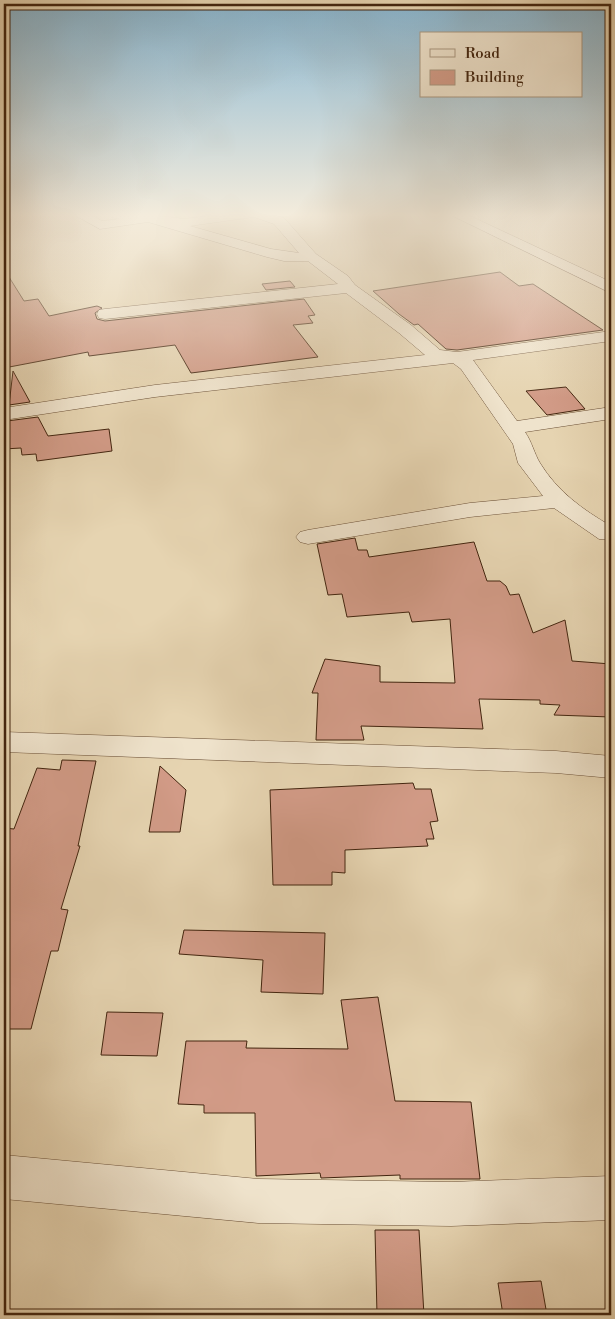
<svg xmlns="http://www.w3.org/2000/svg" width="615" height="1319" font-family="'Libre Bodoni',serif">
<style>
.building{fill:#d29b87;stroke:#43250f}
.lines{fill:none;stroke-linecap:round;stroke-linejoin:round}
.street-casing{stroke:#6c5138;stroke-width:1}
.street{fill:#efe3cc;fill-rule:evenodd}
</style>
<rect width="100%" height="100%" fill="#e6d4b1"/>
<filter id="stains"><feTurbulence type="fractalNoise" baseFrequency=".004" numOctaves="4"/><feColorMatrix values="0 0 0 0 .2 0 0 0 0 .09 0 0 0 0 .02 0 0 0 .5 -.17"/></filter>
<radialGradient id="worn" r=".72"><stop offset=".6" stop-color="#630" stop-opacity="0"/><stop offset="1" stop-color="#630" stop-opacity=".3"/></radialGradient>
<g class="building">
<path d="M 4,269 L 24,301 L 38,299 L 49,316 L 97,306 L 102,308 L 95,313 L 97,319 L 105,321 L 304,299 L 315,315 L 308,316 L 313,323 L 293,325 L 318,357 L 191,373 L 175,345 L 89,356 L 88,352 L 4,368 Z"/>
<path d="M 500,272 L 519,286 L 533,284 L 603,330 L 457,350 L 446,349 L 418,324 L 414,325 L 399,314 L 373,291 Z"/>
<path d="M 290,281 L 295,287 L 266,290 L 262,284 Z"/>
<path d="M 13,371 L 30,402 L 9,405 Z"/>
<path d="M 566,387 L 585,409 L 547,415 L 526,391 Z"/>
<path d="M 38,417 L 48,436 L 109,429 L 112,451 L 37,461 L 36,454 L 22,455 L 21,448 L 4,449 L 7,421 Z"/>
<path d="M 355,538 L 358,550 L 367,550 L 369,557 L 474,542 L 487,581 L 500,581 L 506,586 L 510,595 L 519,594 L 533,633 L 565,620 L 572,661 L 611,664 L 611,717 L 554,715 L 560,705 L 540,704 L 540,700 L 479,699 L 483,729 L 361,726 L 364,740 L 316,740 L 318,693 L 312,693 L 325,659 L 380,666 L 380,682 L 455,683 L 450,619 L 412,622 L 409,612 L 347,617 L 342,594 L 328,595 L 317,544 Z"/>
<path d="M 62,760 L 96,761 L 78,846 L 80,846 L 61,909 L 68,910 L 58,951 L 51,951 L 31,1029 L 4,1029 L 4,828 L 14,829 L 37,768 L 60,770 Z"/>
<path d="M 160,766 L 186,790 L 180,832 L 149,832 Z"/>
<path d="M 413,783 L 415,789 L 431,789 L 438,821 L 430,822 L 434,839 L 426,839 L 428,846 L 345,850 L 345,873 L 332,872 L 332,885 L 273,885 L 270,790 Z"/>
<path d="M 184,930 L 325,933 L 323,994 L 261,992 L 263,960 L 179,954 Z"/>
<path d="M 378,997 L 395,1101 L 471,1102 L 480,1179 L 400,1179 L 400,1175 L 321,1178 L 320,1173 L 256,1176 L 255,1113 L 204,1113 L 204,1105 L 178,1104 L 186,1041 L 247,1041 L 246,1048 L 348,1049 L 341,1000 Z"/>
<path d="M 107,1012 L 163,1013 L 157,1056 L 101,1055 Z"/>
<path d="M 375,1230 L 419,1230 L 424,1315 L 377,1315 Z"/>
<path d="M 541,1281 L 547,1315 L 503,1315 L 498,1283 Z"/>
</g>
<g class="lines">
<defs>
<g id="street">
<path d="M 73,214 L 89,214 L 102,221 L 120,219 L 111,217 L 109,214 L 145,214 L 184,219 L 222,214 L 271,214 L 284,218 L 316,254 L 348,276 L 355,285 L 411,325 L 440,350 L 457,352 L 611,331 L 611,341 L 473,360 L 517,421 L 611,407 L 611,419 L 525,432 C 532,442 534,453 540,463 C 557,491 583,510 611,526 L 611,540 L 599,539 L 554,508 L 470,517 L 308,544 L 300,542 L 296,537 L 300,532 L 308,530 L 470,503 L 543,496 L 518,463 L 513,444 L 461,369 L 453,363 L 155,397 L 4,420 L 4,408 L 155,385 L 425,355 L 399,333 L 346,293 L 105,319 L 99,318 L 97,314 L 99,310 L 105,309 L 338,284 L 308,261 L 284,261 L 267,257 L 148,222 L 100,229 ZM 254,217 L 274,224 L 299,253 L 271,249 L 190,226 Z"/>
<path d="M 449,214 L 466,214 L 611,282 L 611,293 Z"/>
<path d="M 4,732 L 556,751 L 611,756 L 611,778 L 556,773 L 4,752 Z"/>
<path d="M 4,1155 L 258,1179 L 451,1182 L 611,1176 L 611,1220 L 451,1226 L 258,1223 L 4,1199 Z"/>
</g>
</defs>
<use href="#street" class="street-casing"/>
<use href="#street" class="street"/>
</g>
<linearGradient id="sky" x2="0" y2="1"><stop stop-color="#87b6d2"/><stop offset="0.54" stop-color="#f4ecdc"/><stop offset="1" stop-color="#f4ecdc" stop-opacity="0"/></linearGradient>
<rect width="615" height="398" fill="url(#sky)"/>
<rect width="615" height="1319" fill="none" stroke="#e6d4b1" stroke-width="20"/>
<rect x="5" y="5" width="605" height="1309" fill="none" stroke="#43250f" stroke-width="2.5"/>
<rect x="10" y="10" width="595" height="1299" fill="none" stroke="#43250f"/>
<rect x="420" y="32" width="162" height="65" fill="#efe3cc" stroke="#aa9780"/>
<rect x="430" y="49" width="25" height="8" fill="#efe3cc" stroke="#aa9780"/>
<text x="465" y="58" font-size="15" fill="#43250f">Road</text>
<rect x="430" y="70" width="25" height="15" fill="#d29b87" stroke="#aa9780"/>
<text x="465" y="82" font-size="15" fill="#43250f">Building</text>
<rect width="100%" height="100%" filter="url(#stains)"/>
<rect width="100%" height="100%" fill="url(#worn)"/>
</svg>
